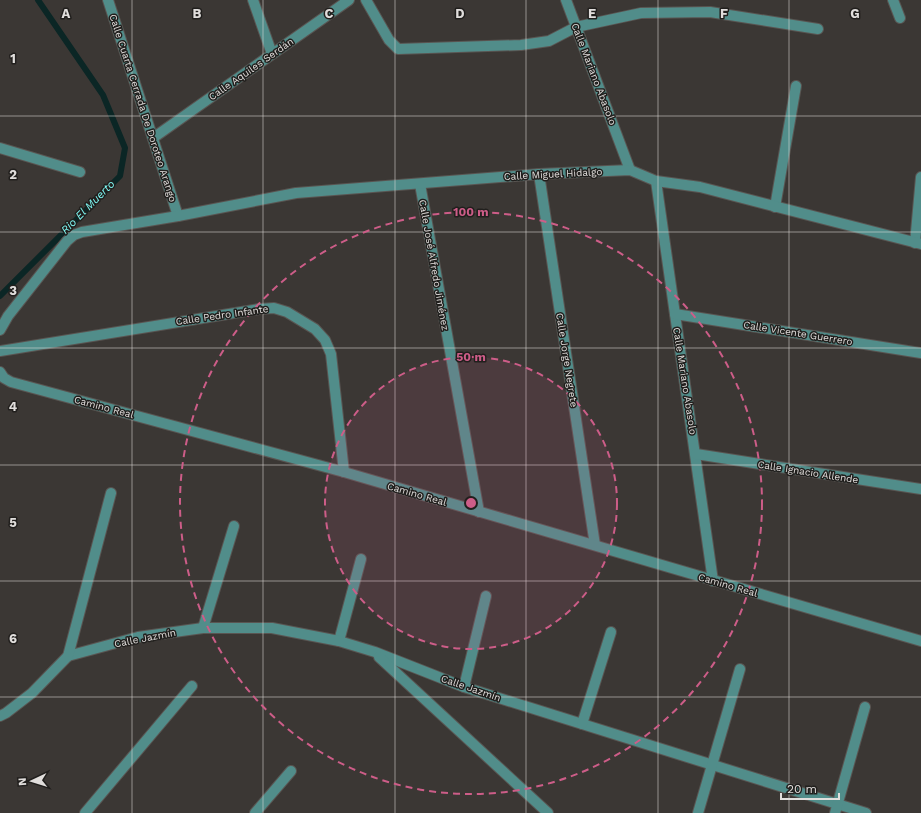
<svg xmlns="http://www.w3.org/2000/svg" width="921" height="813" font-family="'Work Sans',sans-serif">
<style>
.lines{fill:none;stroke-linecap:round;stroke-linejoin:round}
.stream{stroke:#0b2625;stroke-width:6}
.minor-casing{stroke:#595552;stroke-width:12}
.minor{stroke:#518d8a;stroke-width:10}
.grid{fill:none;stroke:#e1dedc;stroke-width:1;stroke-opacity:0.55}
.ring{fill:none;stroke:#cd5d88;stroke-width:2;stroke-dasharray:7 5}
.labels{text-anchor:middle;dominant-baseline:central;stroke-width:3;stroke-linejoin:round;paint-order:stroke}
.street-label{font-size:10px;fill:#e1dedc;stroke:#211f1d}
.water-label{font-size:11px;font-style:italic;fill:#7ff9f4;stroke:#211f1d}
.grid-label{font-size:13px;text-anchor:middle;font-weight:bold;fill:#e1dedc;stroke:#211f1d;stroke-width:3;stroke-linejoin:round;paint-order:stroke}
.centre{fill:#cd5d88;stroke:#211f1d;stroke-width:2}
.ring-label{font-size:12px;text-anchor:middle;font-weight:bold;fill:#cd5d88;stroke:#211f1d;stroke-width:3;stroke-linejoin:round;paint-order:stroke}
</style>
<rect width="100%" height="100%" fill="#3b3734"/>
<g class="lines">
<path class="stream" d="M 0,296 L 120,176 L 125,148 L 103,95 L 38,0"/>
<defs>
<g id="minor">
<path d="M 108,0 L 178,216"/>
<path d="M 253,0 L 272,54"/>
<path d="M 366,0 L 389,40 L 398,49 L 521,45 L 549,41 L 576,27 L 641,13 L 710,12 L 818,29"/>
<path d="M 566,0 L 630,170"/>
<path d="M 893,0 L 900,18"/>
<path d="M 153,138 L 349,0"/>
<path d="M 0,148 L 80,172"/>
<path d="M 539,174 L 595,545"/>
<path d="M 656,181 L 713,581"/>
<path d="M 420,184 L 479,512"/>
<path d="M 775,207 L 796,86"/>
<path d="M 915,243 L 921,177"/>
<path d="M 675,314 L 921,353"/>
<path d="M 0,330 L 8,316 L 67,241 L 74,235 L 82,232 L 178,216 L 296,193 L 539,174 L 630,170 L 656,181 L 700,187 L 921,244"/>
<path d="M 0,351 L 259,309 L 274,308 L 287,312 L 315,329 L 325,340 L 331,354 L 344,472"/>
<path d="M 0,372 L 4,378 L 11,382 L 344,472 L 921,641"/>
<path d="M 696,454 L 921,489"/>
<path d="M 203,628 L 234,526"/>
<path d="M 339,641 L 361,559"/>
<path d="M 68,656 L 138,637 L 203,628 L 272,628 L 339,641 L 375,652 L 464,687 L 866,813"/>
<path d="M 379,657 L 548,813"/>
<path d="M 464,687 L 486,596"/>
<path d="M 0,716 L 6,713 L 32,693 L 68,656 L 111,493"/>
<path d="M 582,724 L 611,632"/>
<path d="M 85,813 L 192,686"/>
<path d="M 255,813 L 291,771"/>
<path d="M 698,813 L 740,669"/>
<path d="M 835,813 L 865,707"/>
</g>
</defs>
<use href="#minor" class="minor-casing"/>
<use href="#minor" class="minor"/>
</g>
<path class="grid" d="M 132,0 L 132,813M 263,0 L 263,813M 395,0 L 395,813M 526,0 L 526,813M 658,0 L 658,813M 789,0 L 789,813M 0,116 L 921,116M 0,232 L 921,232M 0,348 L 921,348M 0,465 L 921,465M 0,581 L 921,581M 0,697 L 921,697"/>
<circle cx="471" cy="503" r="146" fill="#cd5d88" fill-opacity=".12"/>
<g class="ring">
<circle cx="471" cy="503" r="146"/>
<circle cx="471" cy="503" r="291"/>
</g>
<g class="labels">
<g class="street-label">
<text transform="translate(251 69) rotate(-35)">Calle Aquiles Serdán</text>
<text transform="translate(594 74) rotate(69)">Calle Mariano Abasolo</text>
<text transform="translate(143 108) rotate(72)">Calle Cuarta Cerrada De Doroteo Arango</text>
<text transform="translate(553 174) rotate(-3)">Calle Miguel Hidalgo</text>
<text transform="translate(434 265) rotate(80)">Calle José Alfredo Jiménez</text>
<text transform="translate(222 315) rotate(-8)">Calle Pedro Infante</text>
<text transform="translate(798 333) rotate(9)">Calle Vicente Guerrero</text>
<text transform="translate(567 360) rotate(81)">Calle Jorge Negrete</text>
<text transform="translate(685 381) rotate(81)">Calle Mariano Abasolo</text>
<text transform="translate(104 407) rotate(15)">Camino Real</text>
<text transform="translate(808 472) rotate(9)">Calle Ignacio Allende</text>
<text transform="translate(417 494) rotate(16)">Camino Real</text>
<text transform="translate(728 585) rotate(16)">Camino Real</text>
<text transform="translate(145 638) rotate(-11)">Calle Jazmín</text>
<text transform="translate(471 688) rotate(19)">Calle Jazmín</text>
</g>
<g class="water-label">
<text transform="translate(88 207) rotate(-45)">Rio El Muerto</text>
</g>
</g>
<g class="grid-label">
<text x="66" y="18">A</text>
<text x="197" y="18">B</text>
<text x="329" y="18">C</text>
<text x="460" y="18">D</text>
<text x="592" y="18">E</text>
<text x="724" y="18">F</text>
<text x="855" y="18">G</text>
<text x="13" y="63">1</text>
<text x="13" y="179">2</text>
<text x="13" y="295">3</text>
<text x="13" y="411">4</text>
<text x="13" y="527">5</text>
<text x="13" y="643">6</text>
</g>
<circle cx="471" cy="503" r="6" class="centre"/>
<g class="ring-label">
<text x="471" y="216">100 m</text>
<text x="471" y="361">50 m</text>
</g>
<g transform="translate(32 781) rotate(266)" stroke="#211f1d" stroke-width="3" paint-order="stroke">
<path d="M0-3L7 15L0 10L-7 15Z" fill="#e1dedc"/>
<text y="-6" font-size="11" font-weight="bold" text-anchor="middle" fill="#e1dedc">N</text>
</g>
<path d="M781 793v6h58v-6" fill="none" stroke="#e1dedc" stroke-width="2"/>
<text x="787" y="793" font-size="12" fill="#e1dedc" stroke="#211f1d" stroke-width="3" paint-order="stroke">20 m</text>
</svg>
